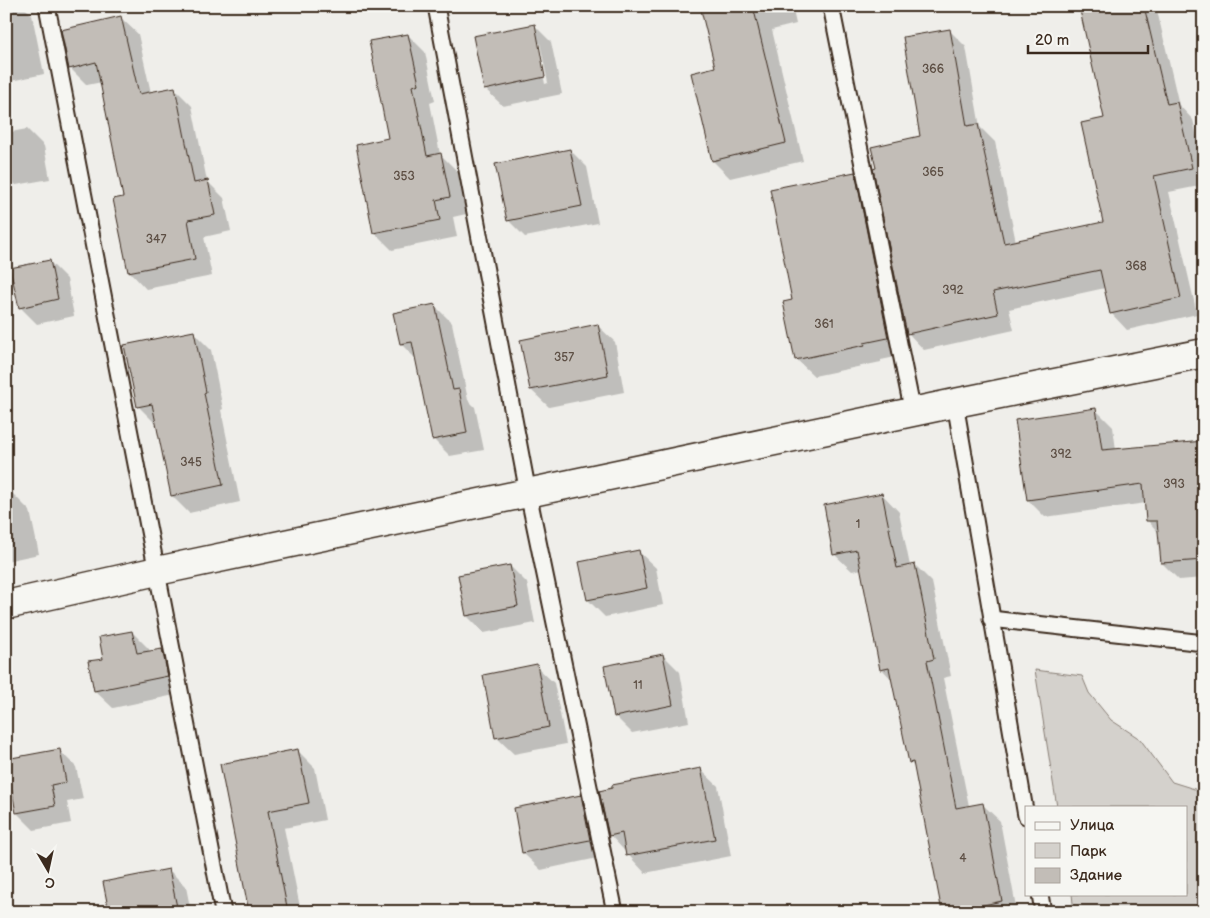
<svg xmlns="http://www.w3.org/2000/svg" width="1210" height="918" font-family="'Balsamiq Sans',sans-serif">
<style>
.green{fill:#d4d1cc;stroke:#887e75}
.shadow{fill:#0003;fill-rule:evenodd}
.building{fill:#c2bdb7;stroke:#3b2a1e}
.lines{fill:none;stroke-linecap:round;stroke-linejoin:round}
.service-casing{stroke:#3b2a1e;stroke-width:19}
.minor-casing{stroke:#3b2a1e;stroke-width:31}
.service{stroke:#f6f6f2;stroke-width:15}
.minor{stroke:#f6f6f2;stroke-width:28}
.labels{text-anchor:middle;dominant-baseline:central;stroke-width:5;stroke-linejoin:round;paint-order:stroke}
.number-label{font-size:12px;fill:#5d4f44}
</style>
<rect width="100%" height="100%" fill="#efeeea"/>
<filter id="ink" filterUnits="userSpaceOnUse"><feTurbulence type="fractalNoise" baseFrequency=".02" numOctaves="2"/><feDisplacementMap in="SourceGraphic" scale="10" xChannelSelector="R" yChannelSelector="G"/><feConvolveMatrix kernelMatrix="1 2 1 2 8 2 1 2 1" color-interpolation-filters="sRGB"/></filter>
<g filter="url(#ink)">
<path class="green" d="M 1035,670 L 1082,676 L 1089,693 L 1111,720 L 1140,739 L 1172,782 L 1204,792 L 1204,912 L 1074,912 L 1072,894 L 1186,894 L 1186,807 L 1057,807 Z"/>
<g class="shadow">
<path d="M 6,6 L 23,6 L 32,15 L 44,74 L 6,82 Z"/>
<path d="M 701,6 L 792,6 L 796,24 L 772,30 L 803,161 L 730,178 L 713,161 L 717,68 Z"/>
<path d="M 1082,6 L 1156,6 L 1179,105 L 1193,120 L 1204,165 L 1204,185 L 1169,192 L 1197,314 L 1127,330 L 1111,313 L 1105,288 L 1009,309 L 1014,330 L 924,350 L 908,333 L 921,137 L 950,31 L 966,47 L 980,127 L 995,142 L 1016,242 L 1105,223 L 1106,119 Z"/>
<path d="M 120,17 L 138,34 L 151,93 L 175,89 L 192,106 L 207,181 L 224,198 L 231,231 L 204,237 L 212,276 L 146,289 L 129,271 L 125,198 L 102,82 L 87,85 L 70,68 Z"/>
<path d="M 534,25 L 551,42 L 562,94 L 503,106 L 485,89 ZM 537,43 L 540,43 L 548,83 L 545,84 Z"/>
<path d="M 408,35 L 425,52 L 435,101 L 430,103 L 440,154 L 458,172 L 466,214 L 453,217 L 457,237 L 392,250 L 375,233 Z"/>
<path d="M 27,129 L 44,146 L 50,179 L 16,185 L 6,175 L 6,133 Z"/>
<path d="M 570,150 L 587,167 L 598,223 L 525,237 L 508,220 Z"/>
<path d="M 855,174 L 872,191 L 905,355 L 881,360 L 881,362 L 814,376 L 796,359 L 793,301 Z"/>
<path d="M 49,261 L 67,279 L 74,316 L 37,324 L 20,307 Z"/>
<path d="M 435,306 L 452,323 L 468,400 L 475,407 L 484,450 L 450,456 L 433,439 L 417,360 L 401,344 Z"/>
<path d="M 597,325 L 615,342 L 624,392 L 549,407 L 531,390 Z"/>
<path d="M 193,332 L 211,350 L 223,409 L 221,410 L 240,502 L 189,513 L 172,496 L 157,423 L 155,423 L 138,406 Z"/>
<path d="M 1096,410 L 1113,427 L 1116,450 L 1204,443 L 1204,578 L 1179,580 L 1162,563 L 1159,533 L 1148,521 L 1146,503 L 1045,517 L 1028,500 Z"/>
<path d="M 13,494 L 30,511 L 39,554 L 6,561 L 6,495 Z"/>
<path d="M 882,494 L 899,512 L 910,566 L 915,565 L 932,582 L 951,676 L 943,678 L 969,806 L 982,804 L 1000,821 L 1017,912 L 944,912 L 915,768 L 910,762 L 893,681 L 882,669 L 862,569 L 852,571 L 834,554 Z"/>
<path d="M 638,551 L 656,568 L 663,605 L 605,617 L 588,600 Z"/>
<path d="M 510,566 L 527,583 L 535,623 L 484,633 L 467,616 Z"/>
<path d="M 132,632 L 149,649 L 150,653 L 162,651 L 179,668 L 184,693 L 113,708 L 95,691 Z"/>
<path d="M 663,655 L 680,672 L 689,722 L 632,733 L 615,716 Z"/>
<path d="M 536,666 L 554,683 L 566,744 L 514,754 L 496,737 Z"/>
<path d="M 59,750 L 76,767 L 83,799 L 67,802 L 71,823 L 34,830 L 17,813 L 7,760 Z"/>
<path d="M 298,751 L 315,768 L 325,820 L 284,828 L 301,912 L 250,912 L 221,765 Z"/>
<path d="M 700,769 L 718,786 L 731,856 L 645,873 L 610,835 Z"/>
<path d="M 581,796 L 598,813 L 607,856 L 541,870 L 523,853 Z"/>
<path d="M 169,870 L 186,887 L 191,912 L 110,912 Z"/>
</g>
<g class="building">
<path d="M 700,6 L 753,6 L 786,143 L 712,161 L 691,73 L 715,67 Z"/>
<path d="M 1079,6 L 1144,6 L 1167,104 L 1177,102 L 1192,168 L 1154,176 L 1181,298 L 1110,314 L 1100,270 L 993,292 L 998,314 L 907,334 L 873,169 L 876,168 L 871,147 L 920,136 L 903,37 L 950,29 L 967,126 L 978,124 L 1004,243 L 1103,222 L 1081,123 L 1104,118 Z"/>
<path d="M 121,16 L 139,94 L 175,87 L 194,183 L 208,180 L 215,215 L 188,220 L 195,259 L 128,272 L 113,199 L 123,197 L 96,62 L 69,69 L 61,30 Z"/>
<path d="M 535,24 L 545,77 L 484,90 L 473,36 Z"/>
<path d="M 408,34 L 419,84 L 413,86 L 427,156 L 441,153 L 450,197 L 436,200 L 440,220 L 373,233 L 356,145 L 388,138 L 369,41 Z"/>
<path d="M 570,149 L 582,206 L 507,221 L 495,164 Z"/>
<path d="M 855,172 L 888,338 L 864,343 L 865,345 L 795,360 L 783,302 L 792,300 L 770,189 Z"/>
<path d="M 50,260 L 58,299 L 19,308 L 10,268 Z"/>
<path d="M 435,304 L 453,390 L 459,389 L 467,433 L 432,440 L 412,342 L 400,344 L 393,313 Z"/>
<path d="M 598,324 L 608,375 L 530,390 L 520,340 Z"/>
<path d="M 194,331 L 206,392 L 204,393 L 223,485 L 171,496 L 152,404 L 137,407 L 124,345 Z"/>
<path d="M 1096,408 L 1102,450 L 1204,441 L 1204,560 L 1161,563 L 1157,521 L 1146,521 L 1143,484 L 1027,500 L 1015,420 Z"/>
<path d="M 882,493 L 897,568 L 915,564 L 934,659 L 927,661 L 956,808 L 983,803 L 1002,901 L 951,912 L 942,912 L 913,762 L 909,763 L 889,668 L 880,670 L 857,550 L 833,555 L 824,505 Z"/>
<path d="M 639,550 L 647,588 L 587,600 L 579,562 Z"/>
<path d="M 510,565 L 518,606 L 466,616 L 458,575 Z"/>
<path d="M 132,631 L 137,653 L 162,649 L 168,676 L 94,691 L 88,661 L 103,659 L 99,637 Z"/>
<path d="M 663,654 L 673,705 L 614,717 L 604,666 Z"/>
<path d="M 537,664 L 549,727 L 495,738 L 483,675 Z"/>
<path d="M 60,749 L 66,782 L 51,785 L 55,806 L 16,813 L 6,759 Z"/>
<path d="M 298,749 L 309,803 L 268,811 L 288,912 L 249,912 L 220,764 Z"/>
<path d="M 701,768 L 715,839 L 626,856 L 622,833 L 609,836 L 599,791 L 612,788 L 612,785 Z"/>
<path d="M 581,795 L 590,840 L 522,853 L 514,808 Z"/>
<path d="M 169,869 L 178,912 L 109,912 L 103,882 Z"/>
</g>
<g class="lines">
<defs>
<g id="service">
<path d="M 47,6 L 223,912"/>
<path d="M 436,6 L 528,493 L 615,912"/>
<path d="M 831,6 L 913,413"/>
<path d="M 955,403 L 1026,816"/>
<path d="M 991,619 L 1204,643"/>
<path d="M 1040,894 L 1043,912"/>
</g>
<path id="minor" d="M 6,605 L 157,571 L 955,403 L 1204,353"/>
</defs>
<use href="#service" class="service-casing"/>
<use href="#minor" class="minor-casing"/>
<use href="#service" class="service"/>
<use href="#minor" class="minor"/>
</g>
</g>
<g class="labels">
<g class="number-label">
<text x="933" y="69">366</text>
<text x="933" y="172">365</text>
<text x="404" y="176">353</text>
<text x="156" y="239">347</text>
<text x="1136" y="266">368</text>
<text x="953" y="290">392</text>
<text x="824" y="324">361</text>
<text x="564" y="357">357</text>
<text x="1061" y="454">392</text>
<text x="191" y="462">345</text>
<text x="1174" y="484">393</text>
<text x="858" y="524">1</text>
<text x="638" y="685">11</text>
<text x="963" y="858">4</text>
</g>
</g>
<rect width="1210" height="918" fill="none" stroke="#f6f6f2" stroke-width="25"/>
<rect x="12" y="12" width="1185" height="893" fill="none" stroke="#3b2a1e" stroke-width="2" filter="url(#ink)"/>
<rect x="1025" y="806" width="162" height="90" fill="#f6f6f2" stroke="#aba49d"/>
<rect x="1035" y="822" width="25" height="8" fill="#f6f6f2" stroke="#aba49d"/>
<text x="1070" y="830" font-size="15" fill="#3b2a1e">Улица</text>
<rect x="1035" y="843" width="25" height="15" fill="#d4d1cc" stroke="#aba49d"/>
<text x="1070" y="856" font-size="15" fill="#3b2a1e">Парк</text>
<rect x="1035" y="868" width="25" height="15" fill="#c2bdb7" stroke="#aba49d"/>
<text x="1070" y="880" font-size="15" fill="#3b2a1e">Здание</text>
<g transform="translate(48 870) rotate(171)" stroke="#f6f6f2" stroke-width="4" paint-order="stroke">
<path d="M0-4L9 19L0 12L-9 19Z" fill="#3b2a1e"/>
<text y="-8" font-size="14" font-weight="bold" text-anchor="middle" fill="#3b2a1e">С</text>
</g>
<path d="M1028 45v8h120v-8" fill="none" stroke="#3b2a1e" stroke-width="2.5"/>
<text x="1035" y="45" font-size="15" fill="#3b2a1e" stroke="#f6f6f2" stroke-width="4" paint-order="stroke">20 m</text>
</svg>
